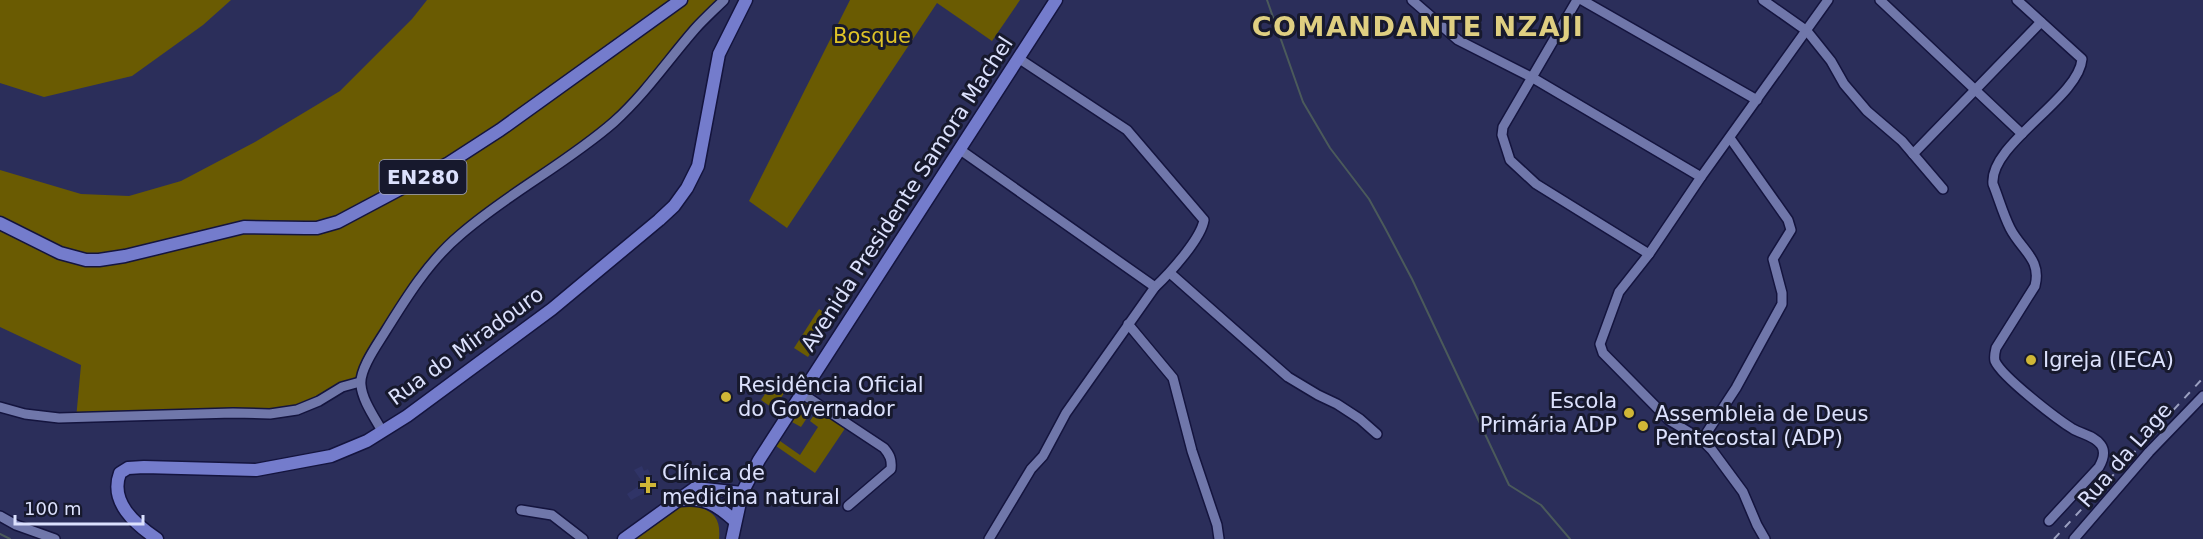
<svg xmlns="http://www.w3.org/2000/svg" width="2203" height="539" font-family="'DejaVu Sans',sans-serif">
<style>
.built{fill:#303467}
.green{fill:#6a5b02}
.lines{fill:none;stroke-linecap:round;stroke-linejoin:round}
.stream{stroke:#4b5a5b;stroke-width:2}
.minor-casing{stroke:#14143e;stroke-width:12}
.major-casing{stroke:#14143e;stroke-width:15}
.minor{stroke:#7077aa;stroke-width:9}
.major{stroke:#747ccc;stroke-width:12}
.rail{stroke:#9ba0c1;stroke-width:2;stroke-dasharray:8 8;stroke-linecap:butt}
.poi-dot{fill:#d0b736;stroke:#17192d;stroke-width:2}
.labels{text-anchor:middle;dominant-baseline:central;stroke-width:6;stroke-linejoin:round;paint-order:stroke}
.shield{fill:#17192d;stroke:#a1a5bf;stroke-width:1.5}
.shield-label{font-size:20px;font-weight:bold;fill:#dce1fd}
.park-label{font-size:21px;fill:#dfc327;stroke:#17192d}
.street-label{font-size:21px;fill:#dce1fd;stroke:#17192d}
.poi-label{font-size:21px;fill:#dce1fd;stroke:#17192d;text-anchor:start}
.district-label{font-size:27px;font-weight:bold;letter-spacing:1.5px;fill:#dfcf81;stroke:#17192d}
</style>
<rect width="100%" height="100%" fill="#2b2e5a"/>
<path class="built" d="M 642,466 L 644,471 L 648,469 L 656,487 L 631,500 L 627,494 L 643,483 L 634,470 Z"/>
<g class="green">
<path d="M 0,0 L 231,0 L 203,25 L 132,76 L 44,97 L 0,83 Z"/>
<path d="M 427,0 L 724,0 L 613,122 L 458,236 L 411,293 L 360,382 L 297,410 L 76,419 L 81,365 L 0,327 L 0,170 L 81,194 L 129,196 L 181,181 L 255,142 L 340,91 L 412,19 Z"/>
<path d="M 850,0 L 1020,0 L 992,41 L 937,3 L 787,228 L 749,201 Z"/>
<path d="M 819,309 L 833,318 L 808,357 L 794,348 Z"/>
<path d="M 775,378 L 788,387 L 774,409 L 761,400 Z"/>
<path d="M 806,401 L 814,407 L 801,427 L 792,422 Z"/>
<path d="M 818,409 L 846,427 L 815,473 L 776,446 L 780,441 L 800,455 L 818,427 L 810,421 Z"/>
<path d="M 691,505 C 712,510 721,516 719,539 L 632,539 L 678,507 Z"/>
</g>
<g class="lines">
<g class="stream">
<path d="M 1267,0 L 1303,102 L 1330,148 L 1369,199 L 1385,228 L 1412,279 L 1509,485 L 1541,505 L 1570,539"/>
<path d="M 0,534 L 10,539"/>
</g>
<defs>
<g id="minor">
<path d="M 1412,0 L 1458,40 L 1533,78 L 1701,177"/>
<path d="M 1577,0 L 1503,127 L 1502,135 L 1510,160 L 1536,184 L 1649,254"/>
<path d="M 1582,0 L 1757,100"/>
<path d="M 1763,0 L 1807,31 L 1831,61 L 1844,84 L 1867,111 L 1902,141 L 1943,189"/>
<path d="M 1880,0 L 2022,134"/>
<path d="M 2017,0 L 2082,59 C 2079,98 1989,144 1993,184 C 1999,199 2003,214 2010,228 C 2021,250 2042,259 2035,286 L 1996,348 C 1995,352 1994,357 1995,361 C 2002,377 2057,419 2073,429 C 2082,434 2095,436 2101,445 C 2106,452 2103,460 2099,467 L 2049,521"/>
<path d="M 959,149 L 1155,287"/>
<path d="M 1913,154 L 2041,22"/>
<path d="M 1170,273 L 1288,377 L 1318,395 L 1337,404 L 1360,419 L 1377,434"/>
<path d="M 1128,324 L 1173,378 L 1192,451 L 1217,525 L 1219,539"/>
<path d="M 801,393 L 884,448 C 890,455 892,460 891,469 L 848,506"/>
<path d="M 0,407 L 25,414 L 59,418 L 233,413 L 270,414 L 297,410 L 319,401 L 342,387 L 360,382"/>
<path d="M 382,431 C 375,418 362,400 361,385 C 359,370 377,345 385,332 C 406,298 429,261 460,235 C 508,193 566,164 614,122 C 645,94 668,60 695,29 C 704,19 714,10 724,0"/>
<path d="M 1702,440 L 1736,388 L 1782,304 L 1782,293 L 1773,259 L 1791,230 L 1788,220 L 1730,138"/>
<path d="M 521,510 L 552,515 L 583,539"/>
<path d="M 0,516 L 16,525 L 55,539"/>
<path d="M 989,539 L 1031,469 L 1043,456 L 1066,413 L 1155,287 C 1169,274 1201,239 1204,220 L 1127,130 L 1018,58"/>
<path d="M 1765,539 L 1757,525 L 1743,492 L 1712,450 L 1702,440 L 1669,420 L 1603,353 L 1600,344 L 1619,292 L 1649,254 L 1701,177 L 1828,0"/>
<path d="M 2074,539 L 2149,452 L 2203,396"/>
</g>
<g id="major">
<path d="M 0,223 L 60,253 L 86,260 L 99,260 L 125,256 L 244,227 L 305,228 L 317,228 L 338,222 L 449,163 L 500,130 L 681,0"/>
<path d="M 679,500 C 705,497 716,504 735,521"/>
<path d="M 157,539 C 135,524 109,502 120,473 L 128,468 L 144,467 L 256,470 L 331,456 L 367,441 L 407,416 L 552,309 L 659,220 L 674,206 L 687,188 L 698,166 L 719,54 L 746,0"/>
<path d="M 624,539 L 695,488 L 742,493"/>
<path d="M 732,539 L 742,493 L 759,460 L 1056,0"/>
</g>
</defs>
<use href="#minor" class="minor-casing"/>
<use href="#major" class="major-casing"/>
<use href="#minor" class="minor"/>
<use href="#major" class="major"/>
<path class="rail" d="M 2054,539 L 2203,378"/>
</g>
<g class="poi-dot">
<circle cx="2031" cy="360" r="6"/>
<circle cx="726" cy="397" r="6"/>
<circle cx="1629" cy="413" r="6"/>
<circle cx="1643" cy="426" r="6"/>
<path d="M645 476h6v6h6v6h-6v6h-6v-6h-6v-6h6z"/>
</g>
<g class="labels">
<rect class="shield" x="379.5" y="160" width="87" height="34" rx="4.5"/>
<g class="shield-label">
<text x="423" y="177">EN280</text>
</g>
<g class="park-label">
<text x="872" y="36">Bosque</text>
</g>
<g class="street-label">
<text transform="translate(907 194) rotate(-57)">Avenida Presidente Samora Machel</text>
<text transform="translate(466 346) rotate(-36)">Rua do Miradouro</text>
<text transform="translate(2125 455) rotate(-49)">Rua da Lage</text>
</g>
<g class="poi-label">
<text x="2043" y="360">Igreja (IECA)</text>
<text x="738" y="385">Residência Oficial<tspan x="738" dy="24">do Governador</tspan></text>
<text x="1617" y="401" text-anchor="end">Escola<tspan x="1617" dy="24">Primária ADP</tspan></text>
<text x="1655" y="414">Assembleia de Deus<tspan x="1655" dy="24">Pentecostal (ADP)</tspan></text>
<text x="662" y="473">Clínica de<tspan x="662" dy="24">medicina natural</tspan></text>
</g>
<g class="district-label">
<text x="1418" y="26">COMANDANTE NZAJI</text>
</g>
</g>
<path d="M15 515v9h128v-9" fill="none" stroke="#dce1fd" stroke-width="3"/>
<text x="24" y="515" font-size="18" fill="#dce1fd" stroke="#17192d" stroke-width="4.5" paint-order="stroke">100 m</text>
</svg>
